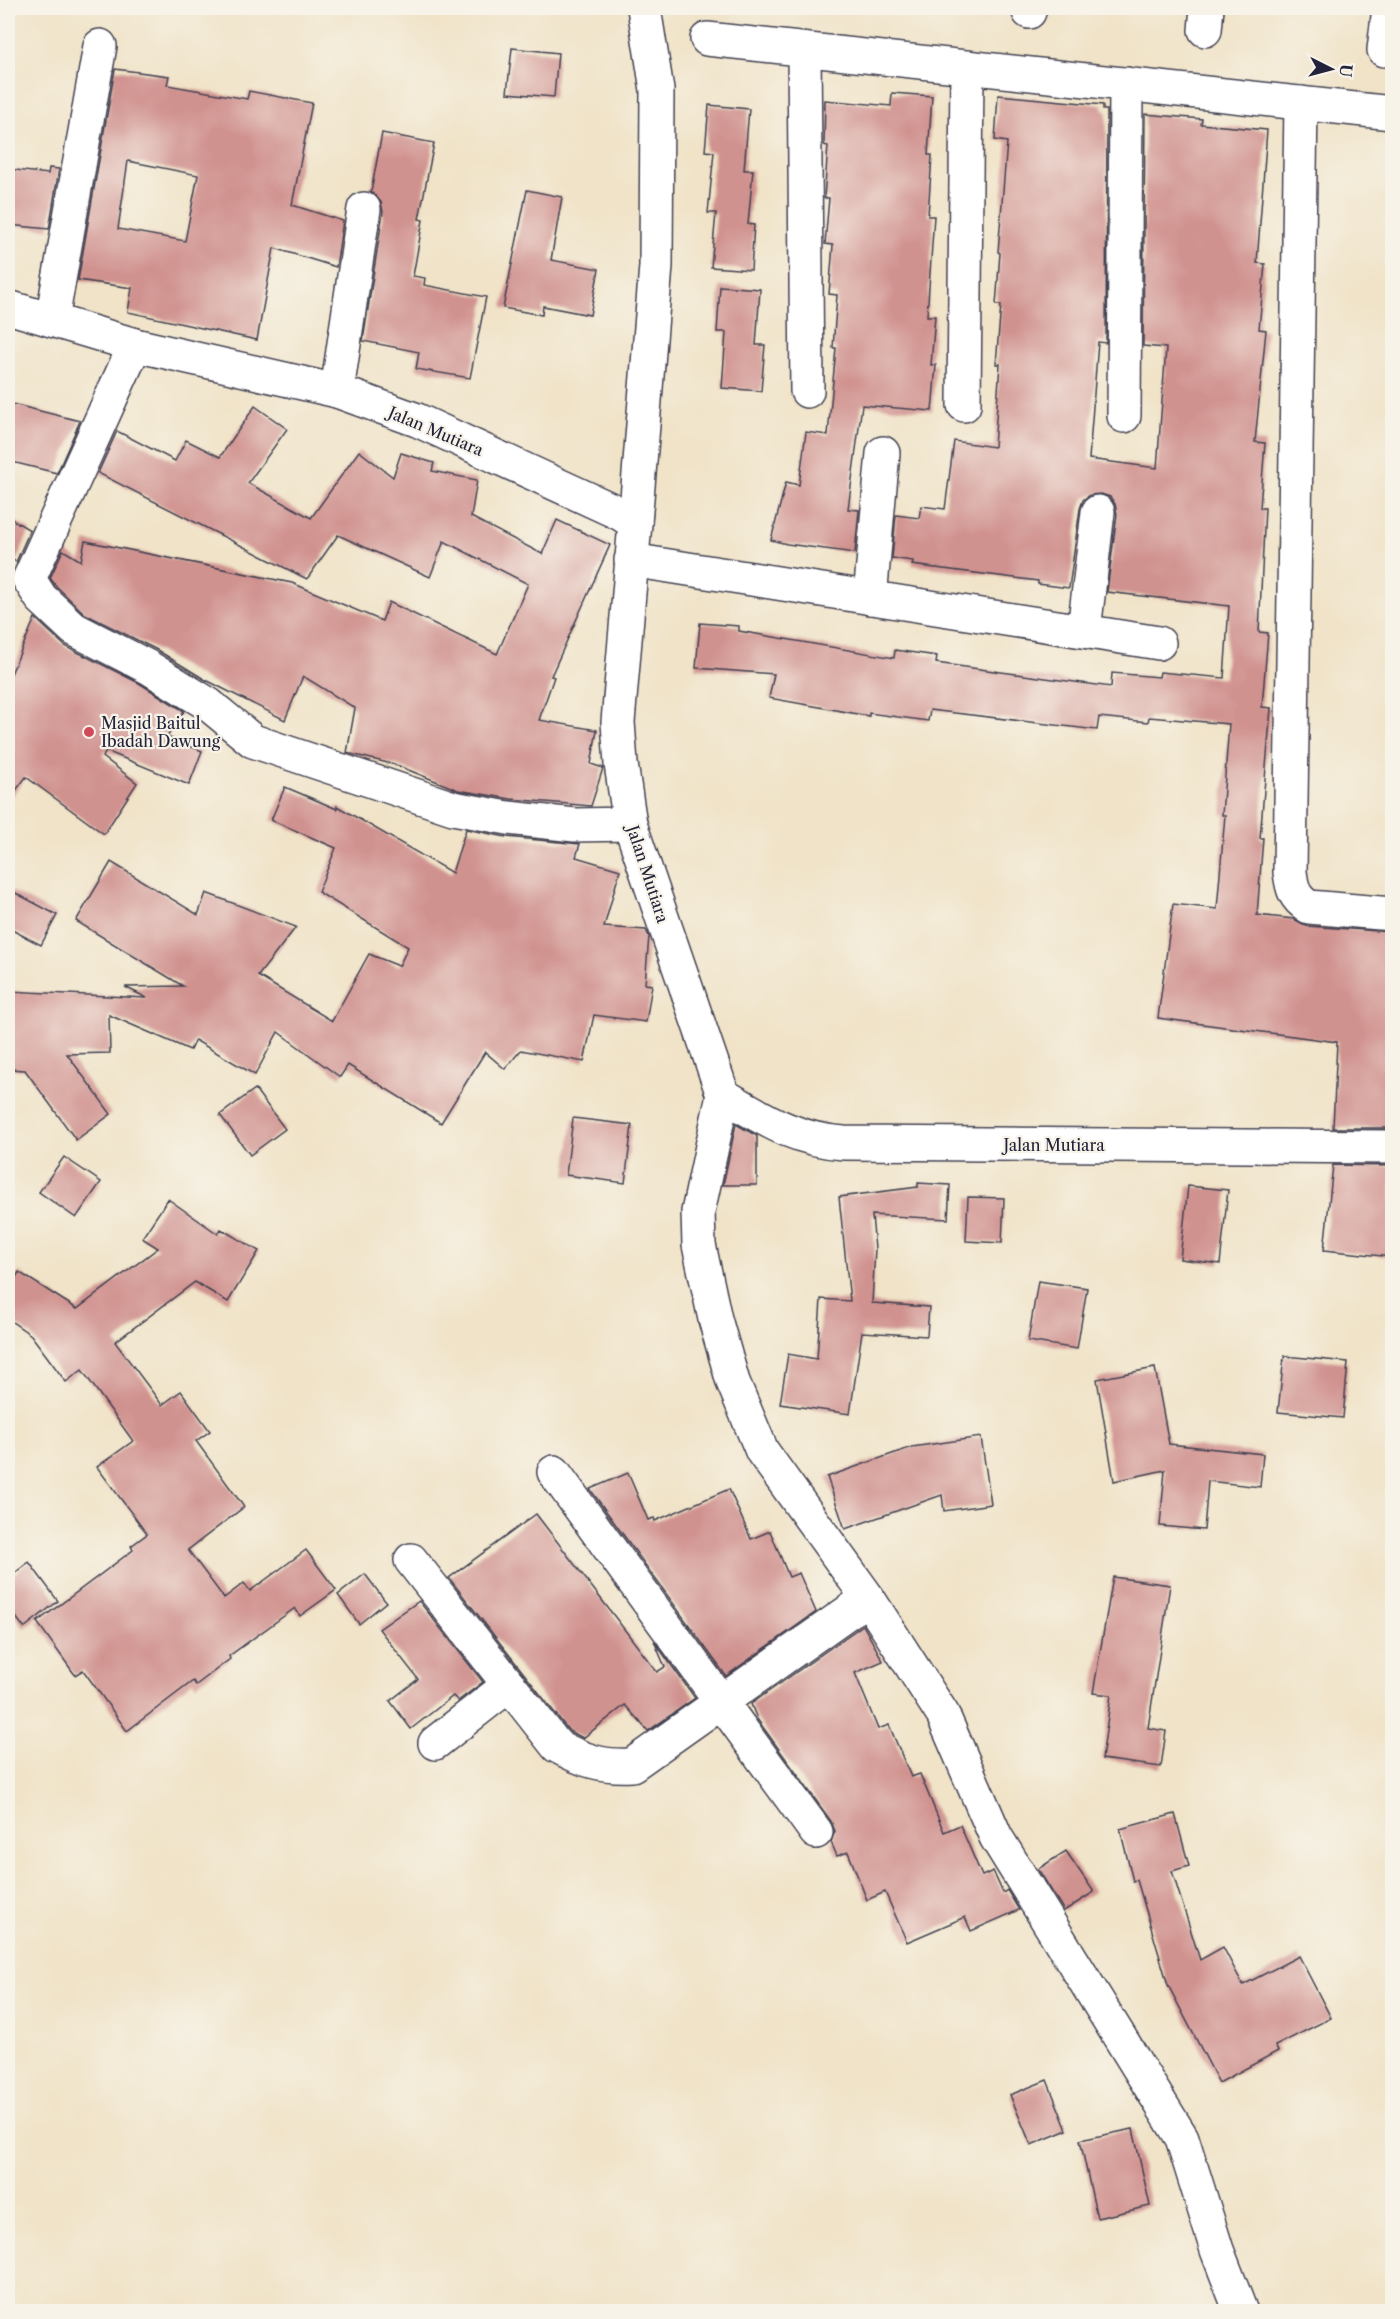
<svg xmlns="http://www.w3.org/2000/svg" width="1400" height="2319" font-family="'Libre Caslon Text',serif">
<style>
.building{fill:#d0928f;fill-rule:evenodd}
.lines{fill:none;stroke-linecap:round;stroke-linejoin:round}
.street-casing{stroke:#413f50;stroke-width:36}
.street{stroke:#fff;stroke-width:33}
.poi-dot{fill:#d1495b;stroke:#f7f3e8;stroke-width:2}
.labels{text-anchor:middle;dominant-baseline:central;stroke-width:4.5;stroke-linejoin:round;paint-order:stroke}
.street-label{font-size:16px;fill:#22223b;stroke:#f7f3e8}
.poi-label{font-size:16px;fill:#22223b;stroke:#f7f3e8;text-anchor:start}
</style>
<rect width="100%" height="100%" fill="#f7f3e8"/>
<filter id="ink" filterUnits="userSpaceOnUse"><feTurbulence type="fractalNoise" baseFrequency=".0167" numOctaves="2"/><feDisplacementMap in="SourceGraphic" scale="12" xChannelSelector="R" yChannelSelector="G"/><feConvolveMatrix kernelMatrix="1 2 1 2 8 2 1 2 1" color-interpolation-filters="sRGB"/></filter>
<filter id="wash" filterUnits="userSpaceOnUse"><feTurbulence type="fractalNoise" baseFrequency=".008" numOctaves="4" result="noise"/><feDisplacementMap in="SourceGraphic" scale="24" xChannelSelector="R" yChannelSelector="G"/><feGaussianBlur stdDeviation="1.35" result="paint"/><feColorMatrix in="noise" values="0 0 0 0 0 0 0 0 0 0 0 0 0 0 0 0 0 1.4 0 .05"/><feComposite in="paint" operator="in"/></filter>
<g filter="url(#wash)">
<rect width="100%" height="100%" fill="#f0e3c8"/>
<g id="blocks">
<g class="building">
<path d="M 512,48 L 558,53 L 554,97 L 507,93 Z"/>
<path d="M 115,69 L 169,76 L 167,85 L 247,99 L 249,91 L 312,103 L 292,205 L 343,221 L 336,267 L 274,248 L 257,340 L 128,312 L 132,288 L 78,280 ZM 128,161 L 198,175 L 185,241 L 118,229 Z"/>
<path d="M 892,93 L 932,96 L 928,155 L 932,155 L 928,216 L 934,216 L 927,316 L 935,316 L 931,365 L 936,365 L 932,411 L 862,405 L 848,509 L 859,510 L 855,553 L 787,544 L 771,540 L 786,482 L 799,485 L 806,432 L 828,435 L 836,348 L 833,348 L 837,295 L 829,294 L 833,245 L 825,244 L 829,198 L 824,198 L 828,146 L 824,145 L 825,100 L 891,106 Z"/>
<path d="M 998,95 L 1103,105 L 1103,110 L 1107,110 L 1106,343 L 1098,342 L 1089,459 L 1157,468 L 1166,348 L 1143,346 L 1145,114 L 1202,119 L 1201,124 L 1267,130 L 1257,263 L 1265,264 L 1259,329 L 1266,330 L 1255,442 L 1265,443 L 1260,508 L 1265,508 L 1259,632 L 1268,633 L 1262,707 L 1271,708 L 1260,838 L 1263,838 L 1257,915 L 1294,919 L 1307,926 L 1392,932 L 1392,1128 L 1333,1128 L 1337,1042 L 1158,1018 L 1173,904 L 1217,909 L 1225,815 L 1222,815 L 1229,724 L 1149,717 L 1148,722 L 1099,717 L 1097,730 L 930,710 L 928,721 L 869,713 L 869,716 L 769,698 L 774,674 L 696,668 L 700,623 L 739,626 L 739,631 L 894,658 L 895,650 L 937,656 L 936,663 L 1111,687 L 1112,673 L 1159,677 L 1160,672 L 1224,678 L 1229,606 L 1107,592 L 1117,514 L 1115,504 L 1110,497 L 1101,494 L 1090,495 L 1083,500 L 1080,509 L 1069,588 L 1038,584 L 1038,581 L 912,565 L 913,561 L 892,558 L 896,515 L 919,518 L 921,506 L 945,509 L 954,441 L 994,447 L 1000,364 L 996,364 L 1001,305 L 996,305 L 1000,253 L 998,252 L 1007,142 L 995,140 Z"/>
<path d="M 709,105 L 749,109 L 744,170 L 753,170 L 748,224 L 754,225 L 751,270 L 711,267 L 716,213 L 708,213 L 714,152 L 705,151 Z"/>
<path d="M 382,133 L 434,143 L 419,219 L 423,220 L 413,276 L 425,278 L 424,285 L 486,297 L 470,378 L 416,369 L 419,352 L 363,341 L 383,212 L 381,202 L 371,192 Z"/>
<path d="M 49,168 L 59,169 L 49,229 L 8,225 L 8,169 L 48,174 Z"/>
<path d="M 527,190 L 562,197 L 551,260 L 599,269 L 590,315 L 543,306 L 542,315 L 503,308 Z"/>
<path d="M 720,286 L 760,289 L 756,345 L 765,345 L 761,391 L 722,388 L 726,332 L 717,332 Z"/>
<path d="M 8,403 L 80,421 L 57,473 L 8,461 Z"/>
<path d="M 255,406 L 287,429 L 248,483 L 311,518 L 359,451 L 393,477 L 401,453 L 434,463 L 432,471 L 477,480 L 471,517 L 542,554 L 557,520 L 610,545 L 551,676 L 554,677 L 539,720 L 597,730 L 591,764 L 603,768 L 591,806 L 511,799 L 458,790 L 396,765 L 347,753 L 355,708 L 303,676 L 285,720 L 204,679 L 157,650 L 85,614 L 56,586 L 50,578 L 63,550 L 81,561 L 85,541 L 292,583 L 382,621 L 389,602 L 497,654 L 528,584 L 444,541 L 430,577 L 338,535 L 307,579 L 98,473 L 117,431 L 175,461 L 186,440 L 220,457 Z"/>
<path d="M 8,517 L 30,530 L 16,562 L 8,557 Z"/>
<path d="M 35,618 L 65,646 L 139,683 L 184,711 L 167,737 L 202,751 L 189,785 L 106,751 L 103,757 L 137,783 L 104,834 L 26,777 L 8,801 L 8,681 Z"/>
<path d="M 285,787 L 337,809 L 337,806 L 452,873 L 466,829 L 506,837 L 580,844 L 576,857 L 620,870 L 604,927 L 646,930 L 649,936 L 645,984 L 652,985 L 646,1022 L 594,1015 L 584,1062 L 521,1050 L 505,1069 L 485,1052 L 441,1123 L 348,1065 L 340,1077 L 278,1032 L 255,1075 L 195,1040 L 190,1050 L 109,1015 L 110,1053 L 67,1054 L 111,1114 L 76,1140 L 25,1070 L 8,1069 L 8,991 L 147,998 L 125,987 L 183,986 L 76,921 L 111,862 L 198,915 L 206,893 L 296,927 L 258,976 L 332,1021 L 369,954 L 399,966 L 408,947 L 318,892 L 336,848 L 271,820 Z"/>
<path d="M 8,889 L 57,915 L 41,945 L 8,928 Z"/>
<path d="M 255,1089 L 285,1129 L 250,1155 L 220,1115 Z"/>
<path d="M 573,1118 L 632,1125 L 625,1183 L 566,1175 Z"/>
<path d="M 736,1124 L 757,1136 L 757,1185 L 723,1185 Z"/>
<path d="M 64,1157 L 101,1182 L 76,1218 L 39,1192 Z"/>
<path d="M 1333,1165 L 1392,1166 L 1392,1257 L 1324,1250 Z"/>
<path d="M 918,1183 L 950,1185 L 948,1219 L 872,1215 L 875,1249 L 872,1303 L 929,1307 L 927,1336 L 862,1332 L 850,1414 L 780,1404 L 788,1354 L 817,1359 L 821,1299 L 850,1301 L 839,1197 L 918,1187 Z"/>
<path d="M 1188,1186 L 1228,1190 L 1220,1264 L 1180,1259 Z"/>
<path d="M 968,1197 L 1004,1198 L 1002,1243 L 966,1241 Z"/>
<path d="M 168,1199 L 218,1234 L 221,1229 L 259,1251 L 228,1302 L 195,1282 L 115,1342 L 162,1405 L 181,1391 L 210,1431 L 196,1441 L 244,1507 L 188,1550 L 224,1598 L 244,1583 L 250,1591 L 306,1550 L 336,1590 L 300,1616 L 295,1608 L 229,1656 L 230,1659 L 196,1685 L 193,1681 L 127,1731 L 83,1670 L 75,1675 L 37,1622 L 133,1550 L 131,1546 L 147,1534 L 97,1467 L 133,1441 L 82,1370 L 66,1382 L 31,1335 L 8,1319 L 8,1291 L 19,1272 L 77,1309 L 158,1248 L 142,1238 Z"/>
<path d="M 1038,1281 L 1087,1288 L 1077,1349 L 1028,1341 Z"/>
<path d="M 1284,1356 L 1348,1362 L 1343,1418 L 1278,1412 Z"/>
<path d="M 1155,1368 L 1169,1444 L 1263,1454 L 1260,1487 L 1208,1481 L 1204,1530 L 1160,1526 L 1165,1470 L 1114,1481 L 1097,1379 Z"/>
<path d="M 981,1437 L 991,1504 L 944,1511 L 942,1495 L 845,1529 L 827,1477 L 912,1447 Z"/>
<path d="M 628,1473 L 648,1520 L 654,1518 L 655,1521 L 729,1489 L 751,1539 L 770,1531 L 789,1577 L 799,1573 L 816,1612 L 726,1676 L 590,1489 Z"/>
<path d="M 536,1514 L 657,1672 L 665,1667 L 654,1641 L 695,1698 L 648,1731 L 625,1705 L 583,1738 L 569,1731 L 449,1578 Z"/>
<path d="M 29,1562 L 58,1601 L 24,1628 L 8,1606 L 8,1578 Z"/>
<path d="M 365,1574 L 386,1602 L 359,1624 L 338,1595 Z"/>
<path d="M 1113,1577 L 1170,1585 L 1148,1728 L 1166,1731 L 1161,1767 L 1102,1759 L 1111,1695 L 1093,1693 Z"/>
<path d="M 419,1601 L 483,1682 L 458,1701 L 453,1696 L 411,1729 L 390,1701 L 418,1679 L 379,1629 Z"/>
<path d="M 863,1625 L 883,1661 L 855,1673 L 878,1729 L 889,1725 L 911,1777 L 920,1774 L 944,1832 L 960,1825 L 982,1876 L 993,1871 L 1003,1893 L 1007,1890 L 1019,1910 L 971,1931 L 965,1917 L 907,1942 L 885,1892 L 867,1900 L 848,1852 L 837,1856 L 831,1842 L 835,1831 L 831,1821 L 757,1719 L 751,1704 Z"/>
<path d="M 1175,1814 L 1189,1866 L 1172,1871 L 1200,1960 L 1223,1947 L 1243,1985 L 1299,1956 L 1331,2018 L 1275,2046 L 1278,2051 L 1219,2083 L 1168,1985 L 1137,1880 L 1133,1881 L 1120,1829 Z"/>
<path d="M 1066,1851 L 1094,1892 L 1064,1911 L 1038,1869 Z"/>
<path d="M 1047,2080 L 1067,2130 L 1031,2145 L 1010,2095 Z"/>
<path d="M 1133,2129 L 1150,2206 L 1097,2218 L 1080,2140 Z"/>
</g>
</g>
</g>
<g filter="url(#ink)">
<use href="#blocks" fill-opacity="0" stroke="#413f50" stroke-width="1.5"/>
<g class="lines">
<defs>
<g id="street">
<path d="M 1029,12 L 1030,8"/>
<path d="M 1205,30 L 1207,8"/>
<path d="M 707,39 L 1392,113"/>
<path d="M 804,50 L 807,391"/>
<path d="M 1384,50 L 1389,8"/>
<path d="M 1301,103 L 1290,872 C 1292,888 1294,898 1309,907 L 1392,914"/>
<path d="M 8,307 L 135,345 L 337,391 L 417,420 L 621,514 L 635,523 L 618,722 L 621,764 L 630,824 L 723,1095 C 764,1119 795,1140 844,1143 L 1392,1147"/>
<path d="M 52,320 L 100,46"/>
<path d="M 135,345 L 29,579 L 41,598 L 74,629 L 148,667 L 208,704 L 253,741 L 453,808 L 508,818 L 575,825 L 630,824"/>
<path d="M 337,391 L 364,209"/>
<path d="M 964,405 L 967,69"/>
<path d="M 1124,416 L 1126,84"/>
<path d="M 635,523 L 656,266 L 657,90 L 644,8"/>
<path d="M 631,560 L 1159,643"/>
<path d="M 870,598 L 883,453"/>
<path d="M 1084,630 L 1098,512"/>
<path d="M 723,1095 L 698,1212 L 699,1245 L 715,1319 L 733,1382 L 762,1451 L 868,1598 L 943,1715 L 996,1837 L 1182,2138 L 1217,2250 L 1241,2312"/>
<path d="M 554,1472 L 816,1832"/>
<path d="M 411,1560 L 557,1746 C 582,1760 603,1767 632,1765 L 868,1598"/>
<path d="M 435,1743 L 509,1685"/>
</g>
</defs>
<use href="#street" class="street-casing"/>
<use href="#street" class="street"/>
</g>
</g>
<circle class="poi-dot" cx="89" cy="732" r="6"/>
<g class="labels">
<g class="street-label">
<text transform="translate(436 431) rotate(23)">Jalan Mutiara</text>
<text transform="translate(648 874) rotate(72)">Jalan Mutiara</text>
<text x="1054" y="1145">Jalan Mutiara</text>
</g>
<g class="poi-label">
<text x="101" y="723">Masjid Baitul<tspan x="101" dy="18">Ibadah Dawung</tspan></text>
</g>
</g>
<rect width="1400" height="2319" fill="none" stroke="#f7f3e8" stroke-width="30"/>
<g transform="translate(1331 69) rotate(96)" stroke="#f7f3e8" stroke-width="4.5" paint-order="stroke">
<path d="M0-4.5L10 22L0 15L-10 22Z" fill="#22223b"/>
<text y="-9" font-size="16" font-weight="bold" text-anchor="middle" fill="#22223b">U</text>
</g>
</svg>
